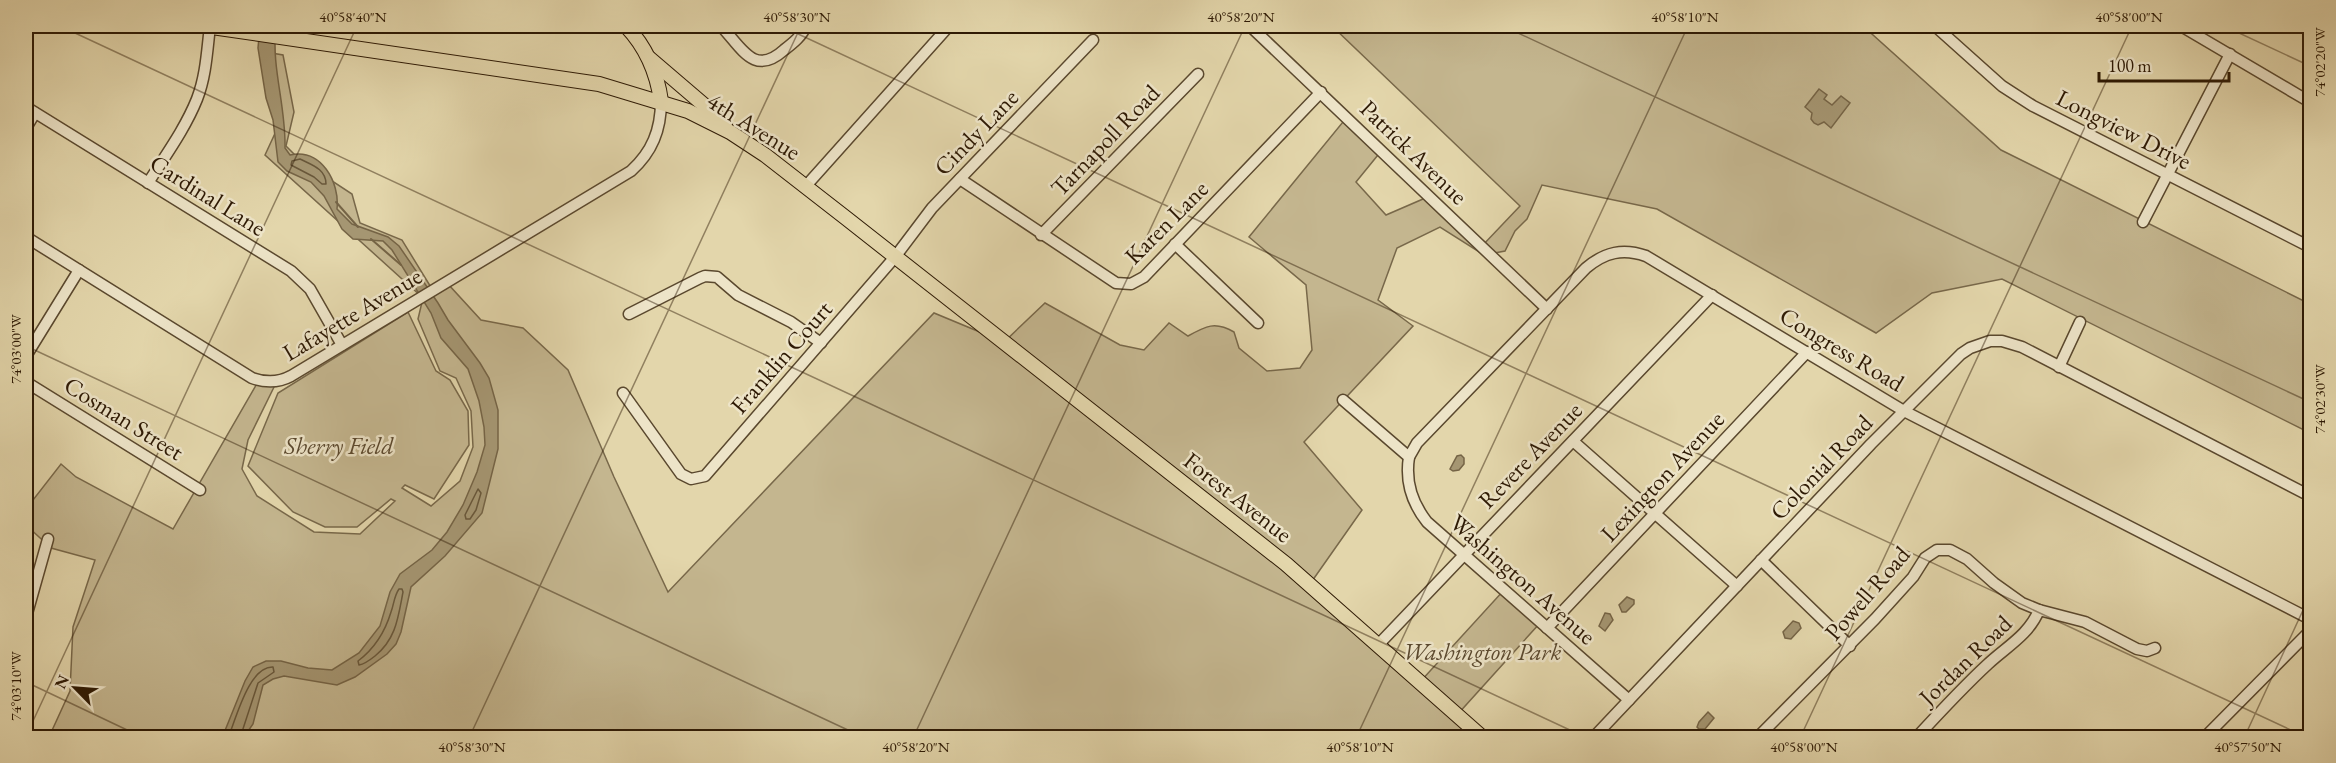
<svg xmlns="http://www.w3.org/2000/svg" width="2336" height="763" font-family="'EB Garamond',serif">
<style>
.green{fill:#c4b68f;stroke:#78684a;stroke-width:1.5}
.water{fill:#a59672;stroke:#756446;stroke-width:1.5}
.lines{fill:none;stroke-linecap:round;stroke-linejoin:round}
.shore{stroke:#69583b;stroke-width:1.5}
.stream{stroke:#756446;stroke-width:2}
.minor-casing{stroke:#5a482e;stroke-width:13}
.major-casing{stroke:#2d1904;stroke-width:16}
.minor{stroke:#ede4c8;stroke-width:10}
.major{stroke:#e3d6ab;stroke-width:14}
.ticks{fill:none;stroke:#2d1904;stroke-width:1.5;stroke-opacity:0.45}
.labels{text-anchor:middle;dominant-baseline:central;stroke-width:5;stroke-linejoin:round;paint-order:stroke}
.street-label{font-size:24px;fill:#2d1904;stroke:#ede4c8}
.park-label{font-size:24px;font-style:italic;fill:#5a482e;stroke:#ede4c8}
.neatline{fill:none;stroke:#2d1904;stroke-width:2}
.ticks-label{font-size:15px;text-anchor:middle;fill:#2d1904}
</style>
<rect width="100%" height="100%" fill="#e3d6ab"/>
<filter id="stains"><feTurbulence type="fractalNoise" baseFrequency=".00333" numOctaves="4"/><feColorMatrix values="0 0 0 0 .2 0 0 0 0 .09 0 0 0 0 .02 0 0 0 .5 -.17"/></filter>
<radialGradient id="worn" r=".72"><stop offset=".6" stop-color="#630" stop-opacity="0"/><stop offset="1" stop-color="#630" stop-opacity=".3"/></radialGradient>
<path class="green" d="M 1332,26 L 1863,26 L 2001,150 L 2310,304 L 2310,433 L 2002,279 L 1932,293 L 1876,333 L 1657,209 L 1542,185 L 1527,219 L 1515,231 L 1505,251 L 1484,255 L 1440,227 L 1397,248 L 1378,300 L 1413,326 L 1304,442 L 1362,510 L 1310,584 L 1420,682 L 1504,590 L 1540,623 L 1457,715 L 1483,737 L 49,737 L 70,691 L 73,627 L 95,560 L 51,548 L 26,525 L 26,509 L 61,464 L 76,477 L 173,529 L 259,380 L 277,381 L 248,440 L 242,469 L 257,496 L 314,532 L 360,534 L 395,501 L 391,499 L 357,527 L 325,527 L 293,512 L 248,466 L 278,393 L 408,312 L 436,371 L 450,380 L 468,411 L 469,445 L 434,499 L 405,485 L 402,488 L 431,506 L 460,481 L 473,447 L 471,411 L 456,378 L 440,371 L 418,319 L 423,298 L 265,155 L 277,129 L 271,53 L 283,55 L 294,112 L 286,146 L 300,160 L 352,194 L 360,223 L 402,240 L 432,289 L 447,283 L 481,320 L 523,328 L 568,370 L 614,477 L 668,592 L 934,313 L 1004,342 L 1045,303 L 1120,345 L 1144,350 L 1169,323 L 1188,336 C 1206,326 1215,321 1234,332 L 1239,348 L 1267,371 L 1300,368 L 1312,350 L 1306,285 L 1249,237 L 1347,117 L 1382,150 L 1356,182 L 1386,215 L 1430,196 L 1482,246 L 1520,206 Z"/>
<g class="water">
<path d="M 260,26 L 276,26 C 271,68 286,105 285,148 L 290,155 C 321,148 340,182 337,209 L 352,224 L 388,237 L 399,246 L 438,303 L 448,320 L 480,363 L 489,378 L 498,410 L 498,449 L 482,513 L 445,556 L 411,587 L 401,632 L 396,644 L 387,654 L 355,677 L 337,685 L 284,676 L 273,679 L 263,685 L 253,724 L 244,737 L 222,738 L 245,681 L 253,667 L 266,661 L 281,661 L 308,668 L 332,670 L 359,653 L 380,626 L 390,592 L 400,574 L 432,550 L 447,532 L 463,505 L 477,472 L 485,445 L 484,427 L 479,401 L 468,369 L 441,338 L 431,313 L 392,250 L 383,241 L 353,239 L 342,229 L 324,196 L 311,182 L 287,171 L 278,162 L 273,120 L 266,98 L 258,48 Z"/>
<path d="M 1819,89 L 1827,95 L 1824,99 L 1832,105 L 1841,96 L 1850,103 L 1831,128 L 1824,122 L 1818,125 L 1814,123 L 1811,119 L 1812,113 L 1805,107 Z"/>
<path d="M 1461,455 L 1464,458 L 1464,464 L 1459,470 L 1453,471 L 1450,469 L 1457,456 Z"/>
<path d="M 1627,597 L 1634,600 L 1634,604 L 1626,612 L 1622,612 L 1619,605 Z"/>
<path d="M 1605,613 L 1610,614 L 1613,620 L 1605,631 L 1599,626 Z"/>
<path d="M 1793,621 L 1799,623 L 1801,628 L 1791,639 L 1785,638 L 1783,632 Z"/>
<path d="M 1708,712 L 1714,718 L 1705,729 L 1699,729 L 1697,727 L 1699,722 Z"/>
</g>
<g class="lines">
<g class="shore">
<path d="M 300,159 C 312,165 326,169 326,184 L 322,184 L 314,177 L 291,165 L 292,161 Z"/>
<path d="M 478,489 L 481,493 L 476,510 L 470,519 L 466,519 L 465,515 Z"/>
<path d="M 399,589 L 402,589 L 403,592 C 398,618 396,639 375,656 C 370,660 365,664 359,665 L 358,661 C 374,649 385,632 391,612 C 394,604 394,596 399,589 Z"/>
<path d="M 228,738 C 236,719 249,666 273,667 L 274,672 L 258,683 L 240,738"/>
</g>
<g class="stream">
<path d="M 336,202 L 358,227"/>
<path d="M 371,239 L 401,265"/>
</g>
<defs>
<g id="minor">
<path d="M 721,26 C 742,48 754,77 784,50 C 793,43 802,36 806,26"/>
<path d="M 1250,26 L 1547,309"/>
<path d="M 1935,26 L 2002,86 L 2033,106 L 2310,247"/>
<path d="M 2181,26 L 2310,102"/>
<path d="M 26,107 L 291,271 L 310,289 L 342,345"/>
<path d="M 26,128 L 35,113"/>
<path d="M 960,179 L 1116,283 L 1131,284 L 1144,277 L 1321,92"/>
<path d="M 148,183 C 165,156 185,129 197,99 C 206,76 207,51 210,26"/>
<path d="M 805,187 L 949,26"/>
<path d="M 2143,222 L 2230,54"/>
<path d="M 1041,235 L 1198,74"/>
<path d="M 26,237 L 252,378 C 266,383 278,383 291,376 L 631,171 C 652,152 661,130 661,101"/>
<path d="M 1175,244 L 1258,323"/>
<path d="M 629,314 L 700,278 L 705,276 L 717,277 L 738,295 L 791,322 L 821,343"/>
<path d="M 26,356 L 79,270"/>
<path d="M 2059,367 L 2080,322"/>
<path d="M 26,382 L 200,490"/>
<path d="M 623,393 L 681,474 L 691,479 L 705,476 L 895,257 L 932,208 L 1093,40"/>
<path d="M 1343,400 L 1409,457 C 1405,482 1412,503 1427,522 L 1629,700"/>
<path d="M 1573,441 L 1737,586"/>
<path d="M 1409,457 L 1417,443 L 1586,268 C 1605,252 1623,248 1646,256 L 1904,411 L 2310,619"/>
<path d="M 1761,560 L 1850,646"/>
<path d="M 26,617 L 48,539"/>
<path d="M 1547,628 L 1807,352"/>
<path d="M 1379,644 L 1712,295"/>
<path d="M 1593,738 L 1871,444 L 1961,354 L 1970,348 L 1990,341 L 2002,341 L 2022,347 L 2310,496"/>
<path d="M 1757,738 L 1875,619 L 1913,577 L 1925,558 L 1937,550 L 1950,550 L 1967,559 L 1994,583 L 2022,603 L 2039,610 L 2085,622 L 2137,649 L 2147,651 L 2155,648"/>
<path d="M 1916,738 C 1939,713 1963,687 1988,664 C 2006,647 2029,635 2039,610"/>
<path d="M 2204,738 L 2310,631"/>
</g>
<g id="major">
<path d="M 205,26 L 599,84 L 688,111 L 730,132 L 765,155 L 846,218 L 1286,564 L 1483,738"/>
<path d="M 626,26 C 646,47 657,72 661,101"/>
<path d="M 649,58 L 725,123"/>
</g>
</defs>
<use href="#minor" class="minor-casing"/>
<use href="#major" class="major-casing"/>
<use href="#minor" class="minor"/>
<use href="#major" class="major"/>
</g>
<path class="ticks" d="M 60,26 L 1587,738M 781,26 L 2308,738M 1503,26 L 2310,402M 2224,26 L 2310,66M 26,346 L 865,738M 26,682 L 144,738M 26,736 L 357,26M 469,738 L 801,26M 913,738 L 1245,26M 1356,738 L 1688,26M 1800,738 L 2132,26M 2244,738 L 2310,595"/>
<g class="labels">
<g class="street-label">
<text transform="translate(754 126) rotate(32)">4th Avenue</text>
<text transform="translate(2124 129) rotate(27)">Longview Drive</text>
<text transform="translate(976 132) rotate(-46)">Cindy Lane</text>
<text transform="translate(1105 140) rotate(-46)">Tarnapoll Road</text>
<text transform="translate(1414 152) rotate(44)">Patrick Avenue</text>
<text transform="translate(208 195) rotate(32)">Cardinal Lane</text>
<text transform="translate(1166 222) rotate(-45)">Karen Lane</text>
<text transform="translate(352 314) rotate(-31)">Lafayette Avenue</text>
<text transform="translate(1842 349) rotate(31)">Congress Road</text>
<text transform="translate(781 357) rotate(-49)">Franklin Court</text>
<text transform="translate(124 418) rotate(32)">Cosman Street</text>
<text transform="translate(1530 455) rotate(-46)">Revere Avenue</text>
<text transform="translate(1821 467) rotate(-46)">Colonial Road</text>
<text transform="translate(1662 476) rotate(-47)">Lexington Avenue</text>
<text transform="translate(1238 497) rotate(38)">Forest Avenue</text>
<text transform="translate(1523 579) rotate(41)">Washington Avenue</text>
<text transform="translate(1867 593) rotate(-49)">Powell Road</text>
<text transform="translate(1965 660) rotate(-44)">Jordan Road</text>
</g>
<g class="park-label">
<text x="339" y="445">Sherry Field</text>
<text x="1482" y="651">Washington Park</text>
</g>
</g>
<rect width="2336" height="763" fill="none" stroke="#e3d6ab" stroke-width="66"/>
<g transform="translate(75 688) rotate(295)" stroke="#ede4c8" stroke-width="4.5" paint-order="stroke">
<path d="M0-4.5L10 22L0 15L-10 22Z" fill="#2d1904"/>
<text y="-9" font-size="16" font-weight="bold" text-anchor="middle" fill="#2d1904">N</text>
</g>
<path d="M2099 72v9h130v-9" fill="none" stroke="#2d1904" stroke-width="3"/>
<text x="2108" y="72" font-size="18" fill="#2d1904" stroke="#ede4c8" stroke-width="4.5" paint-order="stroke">100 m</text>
<rect x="33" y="33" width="2270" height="697" class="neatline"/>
<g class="ticks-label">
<text x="353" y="22">40°58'40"N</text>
<text x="797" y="22">40°58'30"N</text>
<text x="1241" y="22">40°58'20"N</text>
<text x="1685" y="22">40°58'10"N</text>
<text x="2129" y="22">40°58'00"N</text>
<text transform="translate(2320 62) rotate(-90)" y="5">74°02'20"W</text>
<text transform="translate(16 349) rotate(-90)" y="5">74°03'00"W</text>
<text transform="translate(2320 399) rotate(-90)" y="5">74°02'30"W</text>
<text transform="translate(16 686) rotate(-90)" y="5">74°03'10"W</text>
<text x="472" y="752">40°58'30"N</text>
<text x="916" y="752">40°58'20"N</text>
<text x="1360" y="752">40°58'10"N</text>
<text x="1804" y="752">40°58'00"N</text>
<text x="2248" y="752">40°57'50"N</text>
</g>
<rect width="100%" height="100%" filter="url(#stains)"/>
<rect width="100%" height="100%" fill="url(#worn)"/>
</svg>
